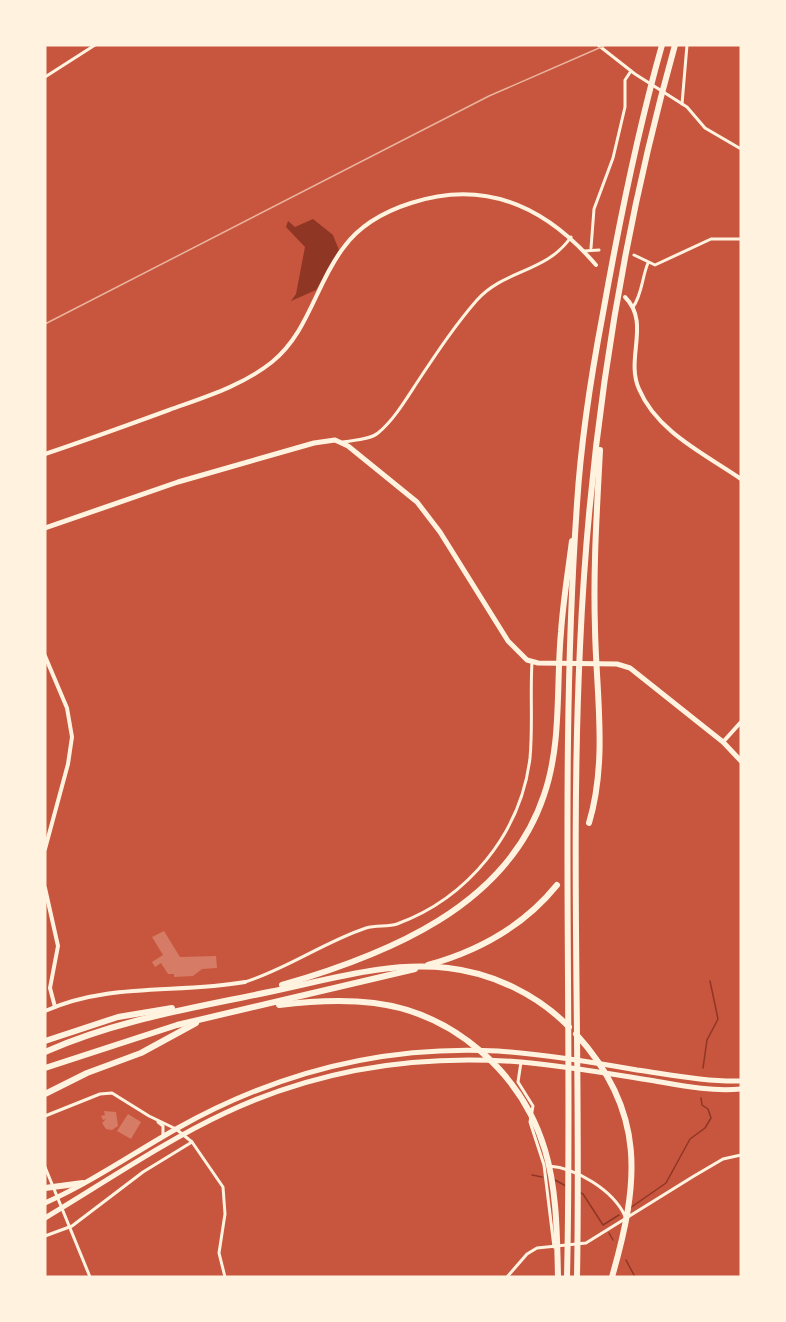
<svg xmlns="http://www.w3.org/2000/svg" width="786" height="1322" font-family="Literata,serif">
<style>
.water{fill:#8f3625}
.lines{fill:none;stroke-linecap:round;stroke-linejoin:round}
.stream{stroke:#8f3625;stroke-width:1.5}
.building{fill:#d67c66}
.minor{stroke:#fff3e0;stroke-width:3}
.tertiary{stroke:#fff3e0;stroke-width:4}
.primary{stroke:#fff3e0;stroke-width:5}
.trunk{stroke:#fff3e0;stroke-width:5}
.motorway{stroke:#fff3e0;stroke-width:6}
.rail{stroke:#e9b49f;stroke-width:1.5}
</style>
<rect width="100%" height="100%" fill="#c8553d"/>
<path class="water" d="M 313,219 L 333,235 L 339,250 L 316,290 L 291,301 L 296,294 L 305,247 L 286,227 L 288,221 L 295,227 Z"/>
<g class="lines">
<g class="stream">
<path d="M 703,1068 L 707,1040 L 718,1019 L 710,981"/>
<path d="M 532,1175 L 542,1177"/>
<path d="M 555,1180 L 566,1186"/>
<path d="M 579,1192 L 583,1194 L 603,1225 L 619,1215"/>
<path d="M 630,1208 L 666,1183 L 690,1139 L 705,1128 L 711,1118 L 708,1109 L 702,1105 L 701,1098"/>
<path d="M 609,1233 L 613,1240"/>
<path d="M 626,1260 L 635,1277"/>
</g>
</g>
<g class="building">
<path d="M 164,931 L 180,957 L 216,956 L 217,968 L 202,969 L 193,976 L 174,977 L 174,974 L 168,974 L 161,963 L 155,967 L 152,962 L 163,955 L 152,937 Z"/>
<path d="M 104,1111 L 116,1112 L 118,1126 L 112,1130 L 106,1129 L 102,1123 L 106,1119 L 103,1120 L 101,1116 L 105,1115 Z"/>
<path d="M 128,1114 L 141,1122 L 131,1139 L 117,1131 Z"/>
</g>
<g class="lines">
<g class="minor">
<path d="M 598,45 L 635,74 L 687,107 L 705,128 L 741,149"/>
<path d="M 45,77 L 95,45"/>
<path d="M 682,104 L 687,45"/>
<path d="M 591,248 L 594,209 L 613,158 L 625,107 L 625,80 L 631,71"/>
<path d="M 584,251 L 599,250"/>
<path d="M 634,255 L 655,265 L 711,239 L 741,239"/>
<path d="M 633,307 C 642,295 642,277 648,263"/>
<path d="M 343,442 C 353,440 370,440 378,433 C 395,419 408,396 420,378 C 438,351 456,324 477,300 C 505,269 546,273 571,237"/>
<path d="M 245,982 C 287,969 324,942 366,928 C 376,925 388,927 397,924 C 468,898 521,833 530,758 C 533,726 530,694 532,662"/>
<path d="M 521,1062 L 518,1082 L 533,1106 L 530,1122 L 544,1165 L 554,1247"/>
<path d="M 45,1116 L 100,1094 L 112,1093 L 149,1116 L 176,1129 L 192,1142 L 223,1187 L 225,1214 L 219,1253 L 225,1277"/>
<path d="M 158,1122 L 163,1126 L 163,1135"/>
<path d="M 549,1166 C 576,1168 613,1190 625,1216"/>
<path d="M 45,1167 L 90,1277"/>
<path d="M 45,1236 L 72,1226 L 143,1172 L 192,1142"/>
<path d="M 507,1277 L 527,1254 L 537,1248 L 586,1243 L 694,1176 L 723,1159 L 741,1155"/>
</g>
<g class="tertiary">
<path d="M 625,297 C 651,323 625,358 639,389 C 657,432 705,454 741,479"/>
<path d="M 45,454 C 87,440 128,425 169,410 C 205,397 242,386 272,362 C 309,332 316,283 344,247 C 360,225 386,211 411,203 C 487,178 547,208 596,265"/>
<path d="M 45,656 L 67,708 L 72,737 L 68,764 L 45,849"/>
<path d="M 723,742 L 741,722"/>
<path d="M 45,888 L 58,946 L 50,988 L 55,1007"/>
<path d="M 45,1011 C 110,982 177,994 245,982"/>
</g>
<path class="primary" d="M 45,528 L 178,482 L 314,443 L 335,440 L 348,446 L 417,502 L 440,532 L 508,641 L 527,660 L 538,663 L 617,664 L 630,668 L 723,742 L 741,761"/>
<g class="trunk">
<path d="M 45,1203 C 90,1183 132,1154 176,1129 C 275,1073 383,1045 498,1051 C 544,1054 592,1062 637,1070 C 672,1075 706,1082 741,1081"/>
<path d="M 45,1218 C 102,1184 165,1141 225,1113 C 318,1069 418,1054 521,1062 C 566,1066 611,1074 655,1081 C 683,1086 713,1092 741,1089"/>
</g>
<g class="motorway">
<path d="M 589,823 C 608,760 596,692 595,628 C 593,568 597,509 600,450"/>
<path d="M 428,965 C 479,951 523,927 557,885"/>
<path d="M 282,985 C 386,955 507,907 544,795 C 562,743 556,686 561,632 C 563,602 568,572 572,541"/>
<path d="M 279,1005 C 311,1001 342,999 374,1003 C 454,1013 522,1073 545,1150 C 557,1190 557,1235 558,1277"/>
<path d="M 576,1034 C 647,1112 639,1183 612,1277"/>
<path d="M 45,1041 L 118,1017 L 172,1008"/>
<path d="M 45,1052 C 117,1020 193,1008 269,992 C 328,980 387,961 448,968 C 493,973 538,995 569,1027"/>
<path d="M 45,1068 L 177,1025 L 415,969"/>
<path d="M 45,1094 L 87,1073 L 141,1053 L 196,1023"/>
<path d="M 45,1188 L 83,1183"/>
<path d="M 567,1277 C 573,1019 559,762 577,504 C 581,440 591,376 603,313 C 619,223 637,133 662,45"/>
<path d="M 577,1277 C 581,1067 570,857 580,647 C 589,444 620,241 675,45"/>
</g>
<path class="rail" d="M 45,324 L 489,96 L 606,45"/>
</g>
<rect width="786" height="1322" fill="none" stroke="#fff3e0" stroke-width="93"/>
</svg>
